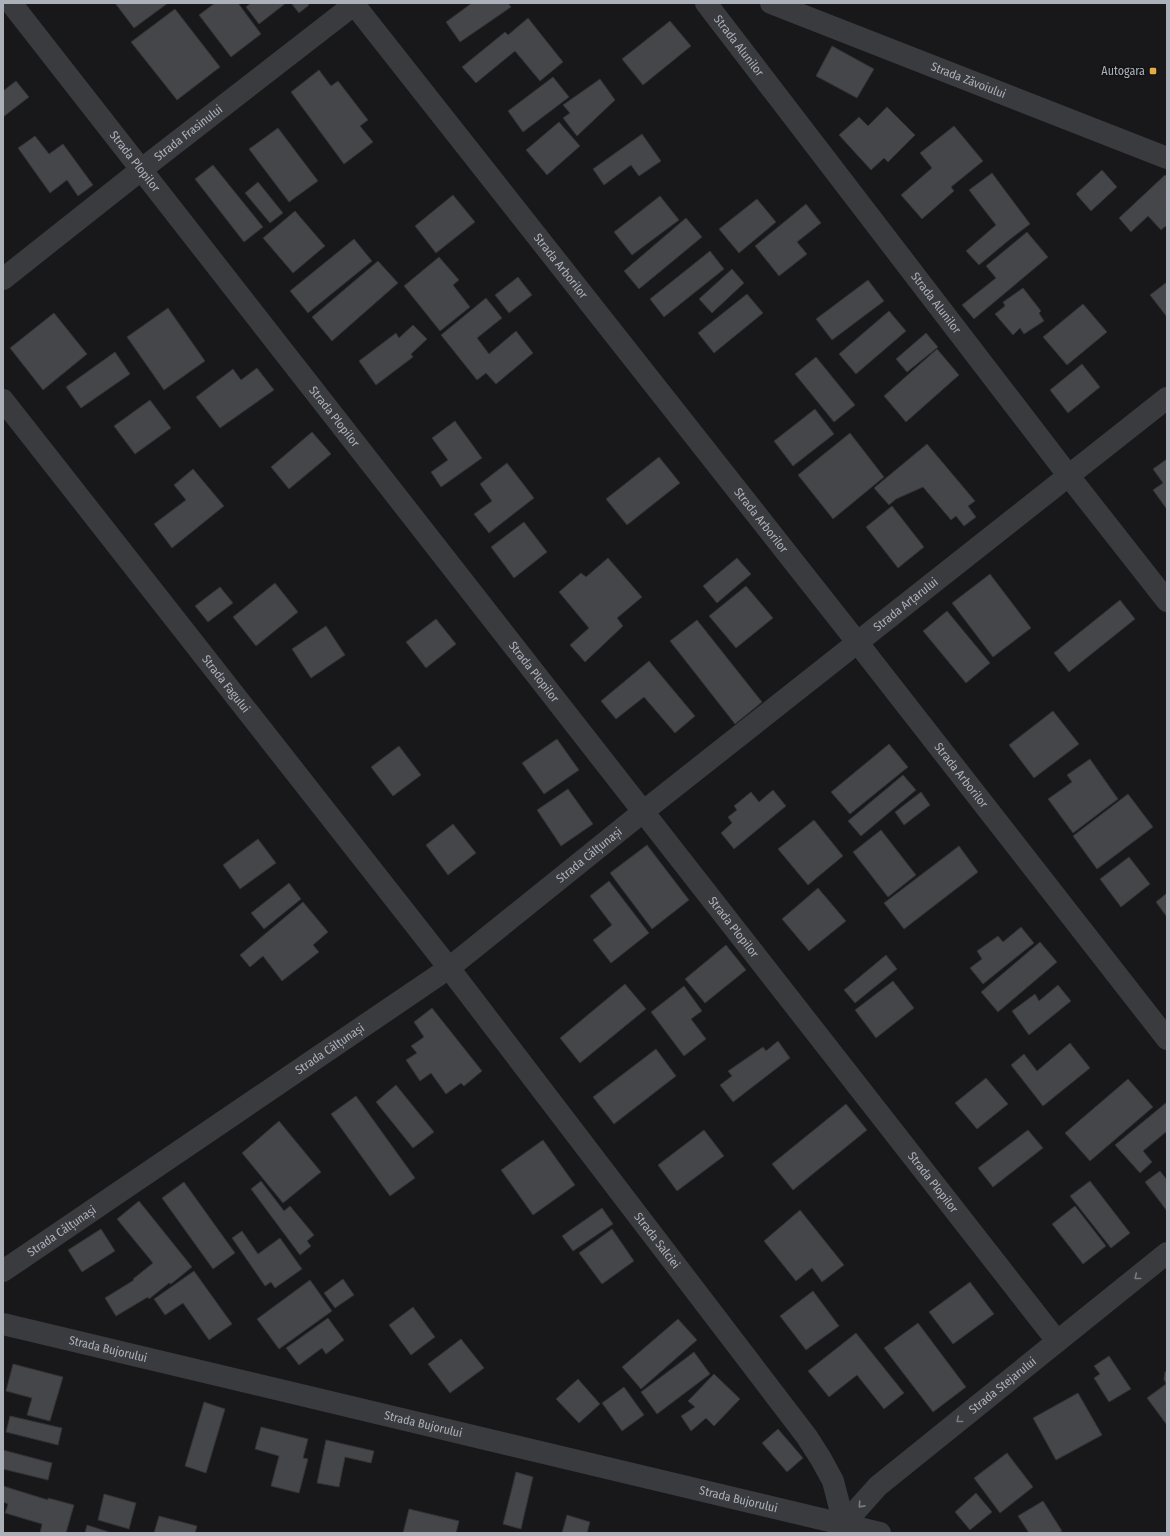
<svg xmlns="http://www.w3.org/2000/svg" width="1170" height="1536" font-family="'Fira Sans Condensed',sans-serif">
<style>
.building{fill:#45464a;stroke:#333336}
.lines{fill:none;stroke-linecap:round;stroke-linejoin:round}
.minor{stroke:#3a3b3f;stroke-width:22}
.oneway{stroke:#797b82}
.poi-dot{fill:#e1ab4a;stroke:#131315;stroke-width:1.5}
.labels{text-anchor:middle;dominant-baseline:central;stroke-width:3;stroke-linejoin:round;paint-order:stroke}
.street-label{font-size:12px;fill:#acb0b9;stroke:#131315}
.poi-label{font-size:12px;fill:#acb0b9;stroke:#131315;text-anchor:end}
</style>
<rect width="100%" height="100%" fill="#18181a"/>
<g class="building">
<path d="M 115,3 L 168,3 L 134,28 Z"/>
<path d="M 215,3 L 238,3 L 261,34 L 231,57 L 199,15 Z"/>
<path d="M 251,3 L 286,3 L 259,24 L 246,7 Z"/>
<path d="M 291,3 L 307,3 L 309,5 L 299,13 Z"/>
<path d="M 472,3 L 508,3 L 511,7 L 460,42 L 446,22 Z"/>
<path d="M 175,9 L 220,67 L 177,100 L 131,42 Z"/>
<path d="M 528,18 L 563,62 L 540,81 L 515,51 L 476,83 L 462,67 L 505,32 L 508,35 Z"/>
<path d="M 670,21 L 691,46 L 643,85 L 622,59 Z"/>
<path d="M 832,46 L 874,69 L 857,98 L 816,76 Z"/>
<path d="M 319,70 L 331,86 L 338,81 L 368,120 L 360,126 L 373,142 L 344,164 L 291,92 Z"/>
<path d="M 553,77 L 569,97 L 523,132 L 508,111 Z"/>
<path d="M 600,79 L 615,100 L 577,136 L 563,118 L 570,113 L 563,105 Z"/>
<path d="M 16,81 L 29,97 L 3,117 L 3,91 Z"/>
<path d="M 887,107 L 915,135 L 888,162 L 884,158 L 871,170 L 839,135 L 859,117 L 868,126 Z"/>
<path d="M 559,122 L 580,146 L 547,175 L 526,150 Z"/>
<path d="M 954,126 L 983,161 L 951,187 L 954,191 L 922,219 L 901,195 L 932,168 L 920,153 Z"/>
<path d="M 278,128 L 318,181 L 289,202 L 249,149 Z"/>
<path d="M 642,134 L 661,161 L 639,176 L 631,165 L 604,185 L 593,169 Z"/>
<path d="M 35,136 L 49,154 L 63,144 L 93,185 L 78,196 L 67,180 L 50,193 L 18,148 Z"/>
<path d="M 213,165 L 263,227 L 244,242 L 195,179 Z"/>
<path d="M 1102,170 L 1117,187 L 1091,211 L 1076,194 Z"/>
<path d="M 992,173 L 1030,224 L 1009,240 L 979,265 L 966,251 L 996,225 L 969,190 Z"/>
<path d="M 1165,175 L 1167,177 L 1167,225 L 1161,230 L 1148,216 L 1131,232 L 1119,218 Z"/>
<path d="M 258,182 L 283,213 L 270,223 L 245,193 Z"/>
<path d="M 453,195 L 475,222 L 436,253 L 415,226 Z"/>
<path d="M 660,196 L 679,220 L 632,255 L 614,232 Z"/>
<path d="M 757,199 L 776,222 L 739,253 L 719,229 Z"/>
<path d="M 806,204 L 821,223 L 797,242 L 807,254 L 779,276 L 755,246 Z"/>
<path d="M 295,211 L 325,246 L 293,273 L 263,238 Z"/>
<path d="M 686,218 L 702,237 L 639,289 L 624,271 Z"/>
<path d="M 1027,232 L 1048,257 L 974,319 L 962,305 L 996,278 L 986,266 Z"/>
<path d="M 354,239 L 372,261 L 308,313 L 290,291 Z"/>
<path d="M 710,251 L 724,269 L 664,317 L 650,299 Z"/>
<path d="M 439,257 L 459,280 L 453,285 L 470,307 L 440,331 L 404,286 Z"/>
<path d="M 378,261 L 398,283 L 332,341 L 312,317 Z"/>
<path d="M 732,269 L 744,283 L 712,313 L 699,299 Z"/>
<path d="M 518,277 L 532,295 L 509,313 L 495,295 Z"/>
<path d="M 868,280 L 884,301 L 832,340 L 816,319 Z"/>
<path d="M 1167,282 L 1167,317 L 1150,295 Z"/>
<path d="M 1023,288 L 1041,311 L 1039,313 L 1044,321 L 1024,334 L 1020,328 L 1013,335 L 995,314 L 1005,306 L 1003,302 Z"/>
<path d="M 747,294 L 763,313 L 714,353 L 698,333 Z"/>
<path d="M 486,298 L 502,318 L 477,338 L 489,354 L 516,331 L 533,353 L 496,384 L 486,373 L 477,380 L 441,335 Z"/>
<path d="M 1083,304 L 1107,332 L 1067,365 L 1043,337 Z"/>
<path d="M 168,308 L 205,361 L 164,390 L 127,337 Z"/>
<path d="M 889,311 L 906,331 L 856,374 L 839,354 Z"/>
<path d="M 54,313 L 87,354 L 43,390 L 10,348 Z"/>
<path d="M 413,325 L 427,339 L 411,354 L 413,357 L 376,385 L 359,361 L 396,333 L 399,338 Z"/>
<path d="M 926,333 L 938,347 L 907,372 L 896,359 Z"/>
<path d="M 937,349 L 959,375 L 906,422 L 884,396 Z"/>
<path d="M 115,352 L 130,374 L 81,408 L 66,387 Z"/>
<path d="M 816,357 L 855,405 L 834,422 L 795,374 Z"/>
<path d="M 1082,364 L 1100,387 L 1068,413 L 1050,390 Z"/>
<path d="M 257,368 L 274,390 L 220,428 L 196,397 L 233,369 L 241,380 Z"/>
<path d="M 150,400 L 171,428 L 135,454 L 114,426 Z"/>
<path d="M 815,409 L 834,434 L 793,466 L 774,441 Z"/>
<path d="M 455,421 L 482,458 L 441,487 L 431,472 L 448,460 L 432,438 Z"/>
<path d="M 312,432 L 331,454 L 289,489 L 271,467 Z"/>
<path d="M 850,433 L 884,477 L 833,519 L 798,475 Z"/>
<path d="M 927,444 L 975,501 L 968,506 L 976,517 L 964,526 L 956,516 L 951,520 L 923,487 L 896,499 L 889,505 L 874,488 Z"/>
<path d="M 659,457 L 680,483 L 627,525 L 606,499 Z"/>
<path d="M 1167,459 L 1167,507 L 1166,508 L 1153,490 L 1163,483 L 1153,469 Z"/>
<path d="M 507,463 L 534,498 L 489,533 L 474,514 L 492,501 L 480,484 Z"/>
<path d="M 193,469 L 224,506 L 172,548 L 154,524 L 186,500 L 174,485 Z"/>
<path d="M 892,506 L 924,547 L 898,568 L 866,527 Z"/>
<path d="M 524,522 L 547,552 L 514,578 L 491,547 Z"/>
<path d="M 608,558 L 642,597 L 617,618 L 623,626 L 585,662 L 570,645 L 589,628 L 559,592 L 581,573 L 586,577 Z"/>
<path d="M 737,558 L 751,574 L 717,603 L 703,586 Z"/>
<path d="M 990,574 L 1031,628 L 993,657 L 952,603 Z"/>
<path d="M 275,583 L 298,612 L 256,646 L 233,617 Z"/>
<path d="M 746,586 L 773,618 L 736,648 L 709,616 Z"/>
<path d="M 220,587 L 233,603 L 208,622 L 195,606 Z"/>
<path d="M 1120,600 L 1135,619 L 1069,672 L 1054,653 Z"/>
<path d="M 947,611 L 990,663 L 966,683 L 923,631 Z"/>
<path d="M 436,619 L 456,644 L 426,668 L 406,642 Z"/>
<path d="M 697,620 L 762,702 L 735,724 L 670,641 Z"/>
<path d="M 326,626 L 345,655 L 311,678 L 292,649 Z"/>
<path d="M 649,661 L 695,716 L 675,733 L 644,697 L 616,719 L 601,701 Z"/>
<path d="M 1053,711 L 1079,744 L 1034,778 L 1009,745 Z"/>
<path d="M 557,739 L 579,770 L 544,794 L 522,763 Z"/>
<path d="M 889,744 L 908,767 L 850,814 L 831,792 Z"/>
<path d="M 399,746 L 421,775 L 393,796 L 371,767 Z"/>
<path d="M 1090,759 L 1118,799 L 1073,833 L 1048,799 L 1072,782 L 1067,775 Z"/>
<path d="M 903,775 L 916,790 L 861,836 L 848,821 Z"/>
<path d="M 568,789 L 593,824 L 561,846 L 537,810 Z"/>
<path d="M 773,790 L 786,806 L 734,849 L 721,833 L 732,823 L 728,817 L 737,810 L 734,806 L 751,792 L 759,802 Z"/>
<path d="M 921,792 L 930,805 L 904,825 L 895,812 Z"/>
<path d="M 1128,794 L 1153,827 L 1097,869 L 1073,836 Z"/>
<path d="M 814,820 L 843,856 L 808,885 L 778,849 Z"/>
<path d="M 453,824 L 476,853 L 448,875 L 426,845 Z"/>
<path d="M 881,830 L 916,875 L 888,897 L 853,852 Z"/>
<path d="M 258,839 L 276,863 L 240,889 L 223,865 Z"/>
<path d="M 647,845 L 689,900 L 652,929 L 610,873 Z"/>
<path d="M 959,846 L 978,872 L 904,929 L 884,903 Z"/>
<path d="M 1129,857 L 1150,884 L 1121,907 L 1100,879 Z"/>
<path d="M 609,881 L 649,933 L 611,963 L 593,940 L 612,925 L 590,896 Z"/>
<path d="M 289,883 L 301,899 L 264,929 L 251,913 Z"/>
<path d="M 818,888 L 846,921 L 809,951 L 782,919 Z"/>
<path d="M 1167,893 L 1167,917 L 1156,902 Z"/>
<path d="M 303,902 L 328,932 L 313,945 L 319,952 L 282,981 L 263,956 L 250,967 L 240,955 Z"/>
<path d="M 1021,927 L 1034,943 L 983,984 L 970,968 L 982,959 L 977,951 L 998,936 L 1003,942 Z"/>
<path d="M 1040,942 L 1057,962 L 998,1012 L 981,992 Z"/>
<path d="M 726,945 L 746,970 L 705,1003 L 685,979 Z"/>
<path d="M 886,955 L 897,969 L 855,1003 L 844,990 Z"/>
<path d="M 893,981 L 914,1008 L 876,1038 L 855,1010 Z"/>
<path d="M 625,984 L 646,1009 L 580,1063 L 560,1038 Z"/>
<path d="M 1058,985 L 1071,1001 L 1029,1035 L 1012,1011 L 1035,994 L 1039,1001 Z"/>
<path d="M 684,986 L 702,1011 L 691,1019 L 706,1039 L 684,1056 L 651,1012 Z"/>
<path d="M 432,1008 L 482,1071 L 464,1086 L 461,1083 L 446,1094 L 431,1073 L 420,1081 L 406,1060 L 417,1053 L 411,1046 L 424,1037 L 414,1022 Z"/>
<path d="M 778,1041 L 790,1058 L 733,1102 L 720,1085 L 732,1076 L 728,1071 L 763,1047 L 766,1051 Z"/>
<path d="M 1070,1043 L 1090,1068 L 1043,1106 L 1011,1065 L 1024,1054 L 1037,1071 Z"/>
<path d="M 656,1049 L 676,1076 L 614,1124 L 593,1097 Z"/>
<path d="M 986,1078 L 1008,1104 L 977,1129 L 955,1103 Z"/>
<path d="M 1128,1079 L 1153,1107 L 1090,1161 L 1065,1133 Z"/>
<path d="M 396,1085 L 434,1132 L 413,1148 L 376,1102 Z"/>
<path d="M 356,1096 L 415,1178 L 390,1196 L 331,1114 Z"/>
<path d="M 1167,1102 L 1167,1131 L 1143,1151 L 1152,1162 L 1140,1173 L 1115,1145 Z"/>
<path d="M 846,1104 L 867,1130 L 793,1190 L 772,1164 Z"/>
<path d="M 279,1121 L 321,1172 L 283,1203 L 242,1153 Z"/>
<path d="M 704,1130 L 724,1156 L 677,1191 L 658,1165 Z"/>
<path d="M 1028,1130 L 1043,1148 L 993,1187 L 978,1168 Z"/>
<path d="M 543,1140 L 575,1185 L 533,1215 L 501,1170 Z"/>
<path d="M 1160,1171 L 1167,1180 L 1167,1211 L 1145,1182 Z"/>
<path d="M 261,1181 L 284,1211 L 290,1206 L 314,1235 L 307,1241 L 311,1246 L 300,1255 L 251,1189 Z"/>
<path d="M 1090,1181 L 1130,1233 L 1111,1248 L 1070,1196 Z"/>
<path d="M 184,1182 L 235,1253 L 213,1269 L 162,1198 Z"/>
<path d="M 139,1201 L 192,1267 L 171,1284 L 169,1283 L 149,1299 L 148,1297 L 116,1316 L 105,1298 L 134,1280 L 133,1279 L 153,1263 L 117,1219 Z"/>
<path d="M 1075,1206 L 1106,1246 L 1083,1264 L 1052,1224 Z"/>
<path d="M 602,1208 L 613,1224 L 573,1251 L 562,1236 Z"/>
<path d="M 800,1210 L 844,1265 L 822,1282 L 812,1268 L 796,1281 L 764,1241 Z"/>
<path d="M 101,1229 L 115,1251 L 82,1272 L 68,1250 Z"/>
<path d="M 612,1229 L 634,1261 L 602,1284 L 579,1253 Z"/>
<path d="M 242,1231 L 258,1254 L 280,1238 L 302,1269 L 275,1288 L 271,1282 L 265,1286 L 232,1238 Z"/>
<path d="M 194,1271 L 232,1324 L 209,1340 L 183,1303 L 165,1315 L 154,1299 Z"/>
<path d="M 343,1279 L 354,1295 L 335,1308 L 324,1293 Z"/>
<path d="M 310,1280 L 332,1311 L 279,1349 L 257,1319 Z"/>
<path d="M 970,1282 L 994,1314 L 953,1344 L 929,1312 Z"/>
<path d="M 813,1291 L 839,1326 L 806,1350 L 780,1316 Z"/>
<path d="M 413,1307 L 435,1337 L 411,1355 L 389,1325 Z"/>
<path d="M 328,1318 L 344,1340 L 326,1354 L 322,1348 L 299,1365 L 286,1348 Z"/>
<path d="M 678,1319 L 697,1340 L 641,1389 L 622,1367 Z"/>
<path d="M 918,1323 L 966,1387 L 933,1412 L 884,1348 Z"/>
<path d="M 856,1333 L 904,1393 L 884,1409 L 857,1375 L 829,1397 L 808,1371 Z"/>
<path d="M 461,1339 L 484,1368 L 450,1393 L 428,1364 Z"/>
<path d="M 694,1352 L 710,1374 L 657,1414 L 641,1392 Z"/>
<path d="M 1109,1356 L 1131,1389 L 1109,1402 L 1094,1378 L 1100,1374 L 1094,1366 Z"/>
<path d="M 13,1364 L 63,1377 L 50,1421 L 27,1415 L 32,1398 L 6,1391 Z"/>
<path d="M 1167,1370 L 1167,1425 L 1147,1398 L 1166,1384 L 1164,1379 L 1165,1372 Z"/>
<path d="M 714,1374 L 740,1399 L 714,1426 L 706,1418 L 691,1431 L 681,1416 L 695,1407 L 688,1401 Z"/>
<path d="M 578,1379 L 600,1404 L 579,1423 L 556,1399 Z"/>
<path d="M 624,1387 L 644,1415 L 622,1431 L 602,1403 Z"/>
<path d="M 1078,1393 L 1102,1435 L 1056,1460 L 1033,1418 Z"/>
<path d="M 204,1402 L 225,1409 L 206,1473 L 185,1466 Z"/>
<path d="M 10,1416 L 62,1428 L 58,1445 L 6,1432 Z"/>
<path d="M 261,1427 L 308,1439 L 303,1458 L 308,1459 L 299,1493 L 271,1486 L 279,1456 L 255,1449 Z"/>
<path d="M 778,1429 L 803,1458 L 787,1472 L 762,1443 Z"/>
<path d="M 326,1440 L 374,1451 L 371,1463 L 345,1457 L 339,1487 L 317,1483 Z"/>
<path d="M 3,1450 L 52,1463 L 48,1480 L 3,1469 Z"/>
<path d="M 1007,1453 L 1033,1487 L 1000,1513 L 974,1478 Z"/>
<path d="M 516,1472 L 533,1477 L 521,1529 L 503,1524 Z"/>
<path d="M 3,1486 L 48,1500 L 48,1498 L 74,1505 L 66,1533 L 40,1533 L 42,1524 L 5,1513 L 8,1504 L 3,1502 Z"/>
<path d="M 976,1493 L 992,1512 L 970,1530 L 955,1512 Z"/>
<path d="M 104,1494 L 136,1503 L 129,1529 L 98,1520 Z"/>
<path d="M 1043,1501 L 1062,1531 L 1058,1533 L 1029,1533 L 1018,1516 Z"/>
<path d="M 409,1509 L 459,1521 L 456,1533 L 403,1533 Z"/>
<path d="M 567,1515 L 590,1522 L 587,1533 L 562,1533 Z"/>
<path d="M 159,1516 L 197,1526 L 195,1533 L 154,1533 Z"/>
<path d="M 87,1525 L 112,1533 L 85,1533 Z"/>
</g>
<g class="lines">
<g class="minor">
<path id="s1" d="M 11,3 L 1057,1341"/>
<path id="s2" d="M 353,3 L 857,642 L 1167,1039"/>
<path id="s3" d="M 706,3 L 1068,475 L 1167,601"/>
<path id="s4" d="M 771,3 L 1167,158"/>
<path id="s5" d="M 3,279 L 142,169 L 356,3"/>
<path id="s6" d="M 3,400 L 449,968 L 807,1437 L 821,1459 L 833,1481 L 844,1524 L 841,1533"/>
<path id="s7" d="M 3,1271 L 449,968 L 644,811 L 1167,398"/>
<path id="s8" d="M 3,1324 L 880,1533"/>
<path id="s9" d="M 844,1524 L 878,1486 L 1167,1253"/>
</g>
</g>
<defs><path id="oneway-chevron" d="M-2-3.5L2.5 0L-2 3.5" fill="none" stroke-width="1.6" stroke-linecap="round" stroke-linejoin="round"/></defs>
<g class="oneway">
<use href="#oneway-chevron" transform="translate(1137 1277) rotate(141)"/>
<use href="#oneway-chevron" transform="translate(959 1420) rotate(141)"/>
<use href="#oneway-chevron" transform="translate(861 1505) rotate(132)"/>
</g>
<rect class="poi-dot" x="1149" y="67" width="8" height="8" rx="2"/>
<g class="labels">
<g class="street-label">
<text stroke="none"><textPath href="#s3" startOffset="54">Strada Alunilor</textPath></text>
<text stroke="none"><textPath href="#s4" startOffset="212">Strada Zăvoiului</textPath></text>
<text stroke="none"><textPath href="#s5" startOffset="236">Strada Frasinului</textPath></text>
<text stroke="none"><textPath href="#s1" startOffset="201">Strada Plopilor</textPath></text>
<text stroke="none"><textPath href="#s2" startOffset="335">Strada Arborilor</textPath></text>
<text stroke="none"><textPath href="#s3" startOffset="378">Strada Alunilor</textPath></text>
<text stroke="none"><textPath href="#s1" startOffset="525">Strada Plopilor</textPath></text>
<text stroke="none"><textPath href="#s2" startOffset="659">Strada Arborilor</textPath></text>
<text stroke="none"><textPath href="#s7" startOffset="1123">Strada Arțarului</textPath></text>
<text stroke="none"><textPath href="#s1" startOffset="849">Strada Plopilor</textPath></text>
<text stroke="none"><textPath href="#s6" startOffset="361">Strada Fagului</textPath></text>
<text stroke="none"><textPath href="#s2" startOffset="983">Strada Arborilor</textPath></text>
<text stroke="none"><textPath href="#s7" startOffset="719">Strada Călțunași</textPath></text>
<text stroke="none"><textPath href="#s1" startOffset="1173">Strada Plopilor</textPath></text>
<text stroke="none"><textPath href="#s7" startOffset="395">Strada Călțunași</textPath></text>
<text stroke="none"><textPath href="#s1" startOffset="1497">Strada Plopilor</textPath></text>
<text stroke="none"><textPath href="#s7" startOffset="71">Strada Călțunași</textPath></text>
<text stroke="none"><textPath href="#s6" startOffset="1065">Strada Salciei</textPath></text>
<text stroke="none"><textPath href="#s8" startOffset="108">Strada Bujorului</textPath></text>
<text stroke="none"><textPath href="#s9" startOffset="211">Strada Stejarului</textPath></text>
<text stroke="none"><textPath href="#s8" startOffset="432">Strada Bujorului</textPath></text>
<text stroke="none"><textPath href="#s8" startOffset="756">Strada Bujorului</textPath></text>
</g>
<g class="poi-label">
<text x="1145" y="71">Autogara</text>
</g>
</g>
<rect width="1170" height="1536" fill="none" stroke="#acb0b9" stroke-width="8"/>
</svg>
